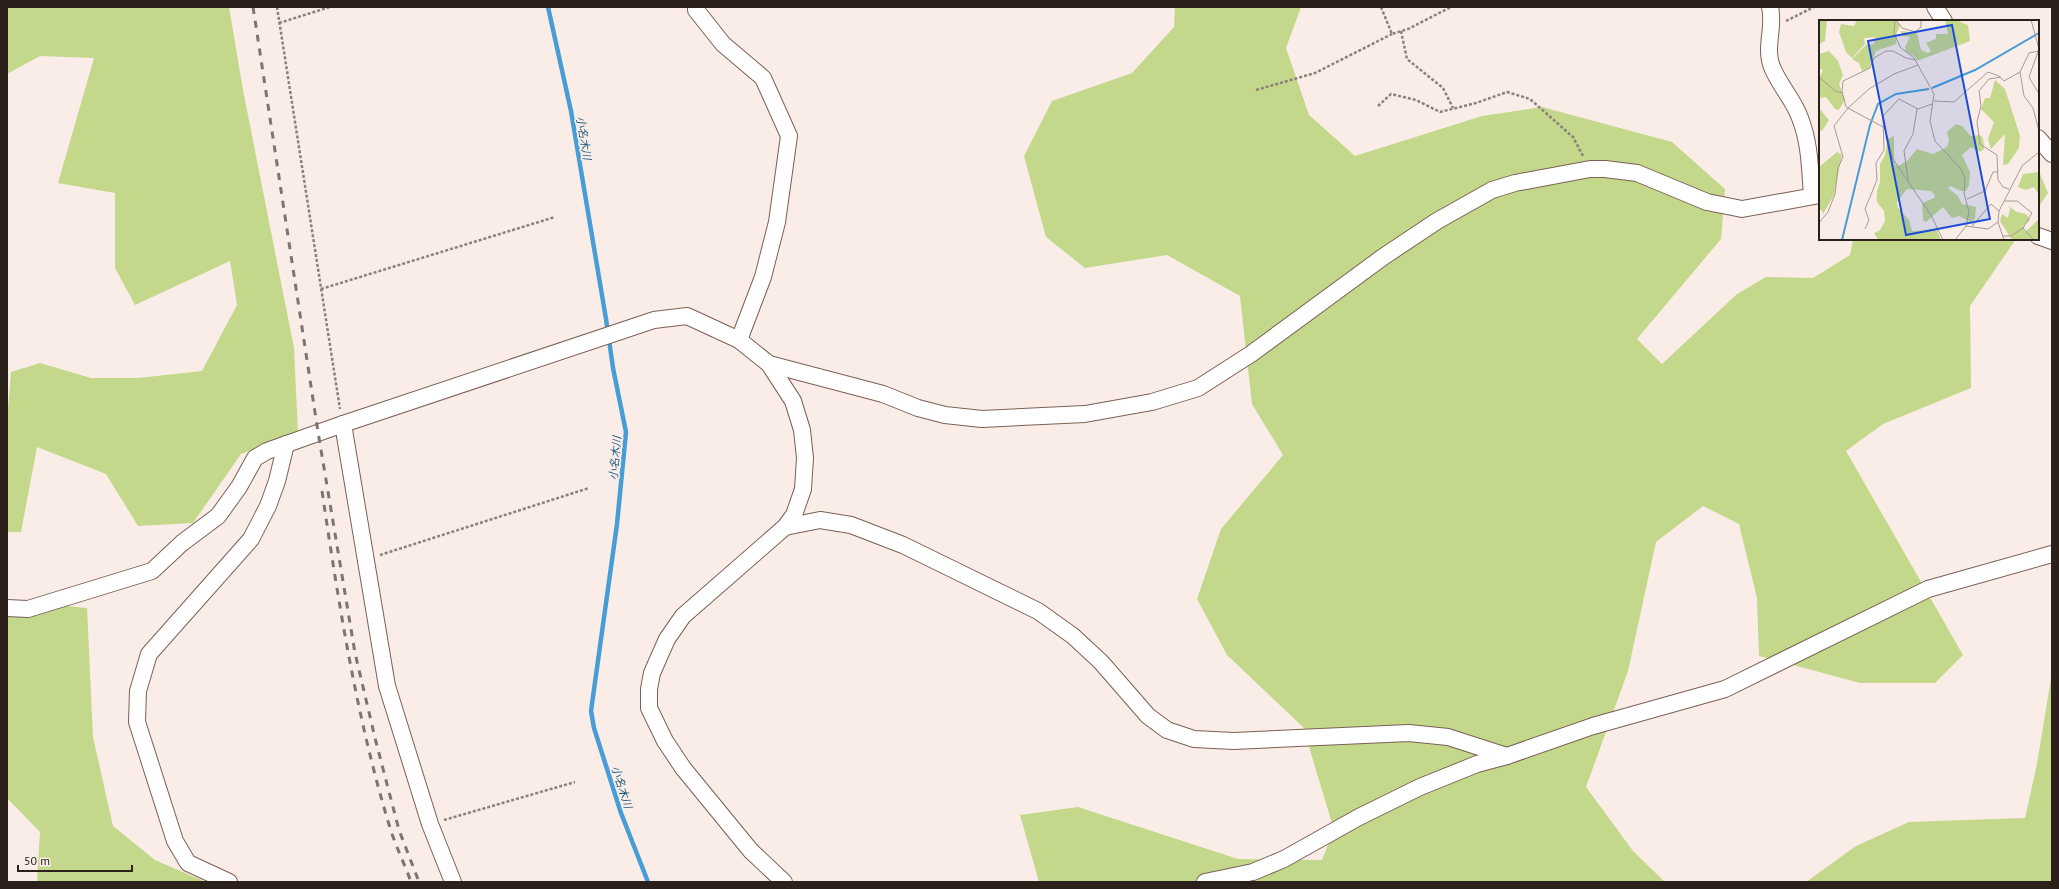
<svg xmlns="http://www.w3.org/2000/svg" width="2059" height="889" font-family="'PT Sans','Noto Sans JP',sans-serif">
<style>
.green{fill:#c3d88b}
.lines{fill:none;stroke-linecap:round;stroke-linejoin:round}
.stream{stroke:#479dd6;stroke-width:4.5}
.minor-casing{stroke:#7c6054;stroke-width:18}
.path{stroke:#8d807b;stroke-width:2.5;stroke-dasharray:3 2;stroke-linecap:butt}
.minor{stroke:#fff;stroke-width:16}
.rail{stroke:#81746f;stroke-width:3;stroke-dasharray:7 7;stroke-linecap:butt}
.labels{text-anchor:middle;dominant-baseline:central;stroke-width:3.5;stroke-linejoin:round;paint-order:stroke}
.water-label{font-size:11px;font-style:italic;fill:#1f5d84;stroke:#faede7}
.inset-river{fill:none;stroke:#479dd6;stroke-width:2}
.inset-road{fill:none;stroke:#a89b95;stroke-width:1}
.view{fill:#1d4ed8;fill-opacity:0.15;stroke:#1d4ed8;stroke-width:2}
.inset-edge{fill:none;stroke:#2c201b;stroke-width:2}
</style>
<rect width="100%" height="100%" fill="#faede7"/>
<g class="green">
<path d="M 7,7 L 229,7 L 243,90 L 294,348 L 298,433 L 241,454 L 193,523 L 138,526 L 106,474 L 37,447 L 21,532 L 7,532 L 7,422 L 11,372 L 40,363 L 91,378 L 138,378 L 202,371 L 237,305 L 230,261 L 135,305 L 115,268 L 115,193 L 58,183 L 94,58 L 40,56 L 7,74 Z"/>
<path d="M 1175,7 L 1301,7 L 1286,48 L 1309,115 L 1355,156 L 1482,116 L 1542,107 L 1672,142 L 1725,189 L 1721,239 L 1637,339 L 1662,364 L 1737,294 L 1766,277 L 1813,278 L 1850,255 L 1853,239 L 2016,239 L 1970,306 L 1971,388 L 1883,424 L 1846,451 L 1963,655 L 1935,683 L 1860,683 L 1759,656 L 1757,598 L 1739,524 L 1703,506 L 1656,542 L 1628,671 L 1586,787 L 1633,851 L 1665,882 L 1039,882 L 1020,815 L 1078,807 L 1238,859 L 1322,860 L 1334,830 L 1303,727 L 1227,655 L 1197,599 L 1221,529 L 1283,455 L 1252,404 L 1240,296 L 1167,255 L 1085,268 L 1046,237 L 1024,156 L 1052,101 L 1132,73 L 1174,27 Z"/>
<path d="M 2038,169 L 2048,193 L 2038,208 Z"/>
<path d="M 7,600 L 87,608 L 93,737 L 113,826 L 155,860 L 206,882 L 37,882 L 40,832 L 7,798 Z"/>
<path d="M 2052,672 L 2052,882 L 1806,882 L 1856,846 L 1909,822 L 2025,818 L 2037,764 Z"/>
</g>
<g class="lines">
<path class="stream" d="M 548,7 L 571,111 L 606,319 L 613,368 L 626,432 L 617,524 L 591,711 L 594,728 L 621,813 L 648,882"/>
<defs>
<g id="minor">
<path d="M 696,7 L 696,10 L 723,44 L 763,78 L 789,136 L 777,222 L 763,277 L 739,340"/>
<path d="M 1770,7 C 1775,27 1764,48 1772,67 C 1779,85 1794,100 1800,118 C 1810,143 1810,170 1812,196"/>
<path d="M 1935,7 L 1944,21"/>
<path d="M 2038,138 L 2052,154"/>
<path d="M 2038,236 L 2052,241"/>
<path d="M 769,364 L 883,394 L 918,408 L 945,415 L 982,419 L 1085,414 L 1152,402 L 1198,388 L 1251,354 L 1383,257 L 1437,221 L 1492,190 L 1515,183 L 1590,169 L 1605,169 L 1637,173 L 1707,202 L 1742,209 L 1820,195"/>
<path d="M 343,424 L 387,686 L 430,824 L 453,882"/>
<path d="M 785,527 L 820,520 L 851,525 L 903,545 L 1038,611 L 1073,636 L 1101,662 L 1148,716 L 1167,730 L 1194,739 L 1234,741 L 1409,733 L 1448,737 L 1507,756"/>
<path d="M 7,608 L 28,609 L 152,571 L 182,543 L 218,516 L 239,487 L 255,458 L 267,451 L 343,424 L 654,320 L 687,316 L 739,340 L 769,364 L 793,401 L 802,430 L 805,458 L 803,489 L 794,515 L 785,527 L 683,616 L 667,639 L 652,673 L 649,689 L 649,708 L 665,741 L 683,768 L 751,851 L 784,882"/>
<path d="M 229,882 L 188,863 L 175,841 L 137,722 L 138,691 L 149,654 L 251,539 L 268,506 L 277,481 L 286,444"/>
<path d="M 1205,882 L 1253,872 L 1284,859 L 1359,817 L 1420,787 L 1477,764 L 1507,756 L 1593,726 L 1725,689 L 1928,589 L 2052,554"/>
</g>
</defs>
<use href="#minor" class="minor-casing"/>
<g class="path">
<path d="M 277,7 L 340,409"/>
<path d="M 1381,7 L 1392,34 L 1408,29 L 1451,7"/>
<path d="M 1786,21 L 1814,7"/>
<path d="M 279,23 L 330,7"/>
<path d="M 1401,31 L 1407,59 L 1443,88 L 1453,108"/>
<path d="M 1256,90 L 1315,73 L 1392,34"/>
<path d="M 1378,106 L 1391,94 L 1416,100 L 1440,112 L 1476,103 L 1507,92 L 1530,99 L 1573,137 L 1583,156"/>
<path d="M 321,289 L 555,217"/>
<path d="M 380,555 L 589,488"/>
<path d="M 444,820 L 575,782"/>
</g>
<use href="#minor" class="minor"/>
<g class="rail">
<path d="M 253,7 L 318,432 L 355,653 L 376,742 L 399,830 L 419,882"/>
<path d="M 322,491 C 339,606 357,721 391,831 C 397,849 405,865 411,882"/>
</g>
</g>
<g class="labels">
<g class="water-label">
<text transform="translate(584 138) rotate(81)">小名木川</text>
<text transform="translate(615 458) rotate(-85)">小名木川</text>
<text transform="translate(622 787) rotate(72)">小名木川</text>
</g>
</g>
<g transform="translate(1819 20)">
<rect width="220" height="220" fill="#faede7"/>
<path d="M 0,0 L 8,0 L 6,21 L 0,24 ZM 38,0 L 77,0 L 81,5 L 77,15 L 77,24 L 57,31 L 50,48 L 43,51 L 40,43 L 33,39 L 47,25 L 55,24 L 56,17 L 45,18 L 46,24 L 33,38 L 27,32 L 20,12 L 22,4 L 35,6 ZM 126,0 L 137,0 L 149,5 L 151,21 L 98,41 L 95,36 L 87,32 L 86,27 L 91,17 L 83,16 L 82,11 L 98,13 L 102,30 L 109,33 L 112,31 L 107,23 L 117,19 L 117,14 L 129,14 ZM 10,31 L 19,41 L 24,55 L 20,64 L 26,80 L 20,90 L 16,89 L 7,77 L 0,78 L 0,59 L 4,50 L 0,48 L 0,34 ZM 176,60 L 186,69 L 201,116 L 200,128 L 189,144 L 184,145 L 186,114 L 172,129 L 169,119 L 175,102 L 162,89 L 166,78 L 171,78 ZM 0,88 L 10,100 L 3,111 L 0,110 ZM 137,104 L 143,106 L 152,116 L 161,115 L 164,118 L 165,129 L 161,132 L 152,127 L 143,135 L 151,152 L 150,165 L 147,171 L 142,171 L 131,166 L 129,168 L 139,176 L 143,184 L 157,187 L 156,199 L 152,202 L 140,196 L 133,198 L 124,187 L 107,202 L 104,200 L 103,183 L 115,178 L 116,175 L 112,171 L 88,169 L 78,182 L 79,188 L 90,200 L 93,211 L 118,210 L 122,220 L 59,220 L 55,213 L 61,210 L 66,201 L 65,191 L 58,182 L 58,171 L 61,162 L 61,144 L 66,135 L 69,119 L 75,116 L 75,137 L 76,145 L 79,146 L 88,141 L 98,129 L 114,134 L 128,127 L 130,120 L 128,112 ZM 18,132 L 23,135 L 15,175 L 4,194 L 3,190 L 0,190 L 0,147 ZM 220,152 L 220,175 L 215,167 L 207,170 L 199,167 L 204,154 ZM 189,186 L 198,192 L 207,194 L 211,200 L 204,206 L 206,212 L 220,199 L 220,220 L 193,220 L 181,201 L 183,194 L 189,198 L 191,189 Z" fill="#c3d88b"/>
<path class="inset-river" d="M 113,68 L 156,50 L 220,13M 23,220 L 51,105 L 59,84 L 77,74 L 110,69"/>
<path class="inset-road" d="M 76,0 L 75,13 L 81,27 L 95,38 L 115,74 L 111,101 L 116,121 L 142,149 L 146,158 L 145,173 L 150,192 L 147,206 L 136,220M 77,0 L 83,8 L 96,12 L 102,7 L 102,0M 212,0 L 220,29 L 210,57 L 220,74M 220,31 L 210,33 L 201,52 L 205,76 L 214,88 L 220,111M 96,40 L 87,38 L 74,31 L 67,31 L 55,38 L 51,48 L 24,61 L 23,71 L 27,87 L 66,108 L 74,139 L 113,197 L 124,220M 0,57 L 16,71 L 24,73M 182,57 L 170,59 L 160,71 L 162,86 L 158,102 L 161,124 L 178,135 L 179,160 L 184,167 L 190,169M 115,81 L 135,82 L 169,52 L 180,56 L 185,61 L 201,52M 89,160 L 85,131 L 94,114 L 98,89M 148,179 L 166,171 L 174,152 L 178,152M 0,203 L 9,192 L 16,174 L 19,148 L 24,137 L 15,106 L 29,88 L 50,69 L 75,54 L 99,45M 147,206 L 169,209 L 179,202M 153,206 L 172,184 L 180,191M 204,208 L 215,220M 46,209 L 50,200 L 46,189 L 58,160 L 57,143 L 65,130 L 64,96 L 80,79 L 99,89 L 113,84M 184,216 L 192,216 L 204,208 L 213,193 L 198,181 L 185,181M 185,220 L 179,202 L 180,191 L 203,146 L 220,132"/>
<path class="view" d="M 133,5 L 171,199 L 87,215 L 49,21 Z"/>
<rect width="220" height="220" class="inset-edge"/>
</g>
<rect width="2059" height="889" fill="none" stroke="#2c201b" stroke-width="16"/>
<path d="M18 865v6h114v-6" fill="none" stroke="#2c201b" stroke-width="2"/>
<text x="24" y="865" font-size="12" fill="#2c201b" stroke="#faede7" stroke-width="3" paint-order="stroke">50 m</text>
</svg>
